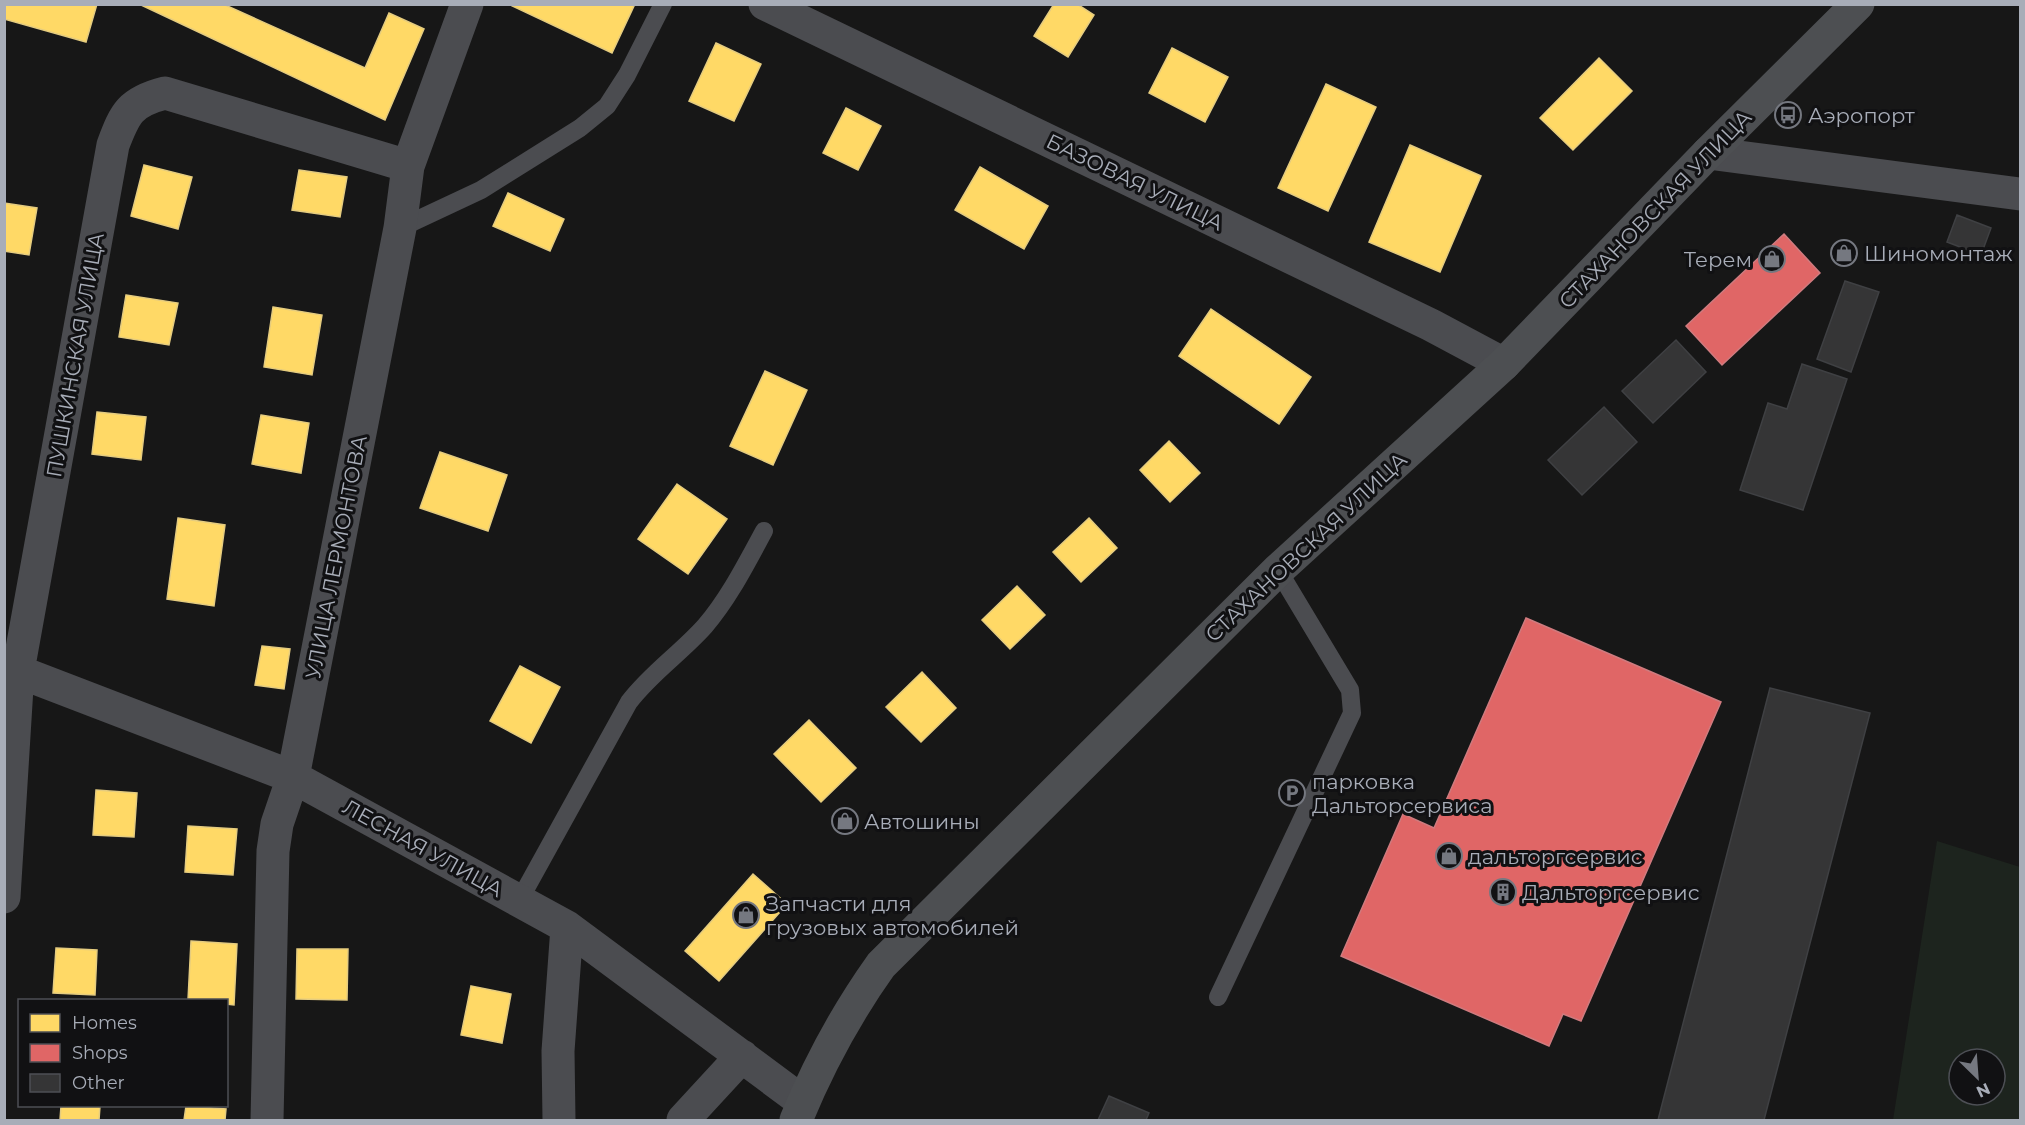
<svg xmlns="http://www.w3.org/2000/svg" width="2025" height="1125" font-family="Montserrat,sans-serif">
	<rect width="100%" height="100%" fill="#171717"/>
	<!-- green -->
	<path fill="#1d241e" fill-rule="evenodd" d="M 1937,841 L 2020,867 L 2020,1120 L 1893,1120 ZM 1959,1059 L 1995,1059 L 1995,1095 L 1959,1095 Z"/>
	<!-- homes -->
	<path fill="#ffd966" stroke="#e5cc7f" stroke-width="1.5" d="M 5,4 L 97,4 L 86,42 L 4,19 Z
		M 139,4 L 223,4 L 365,68 L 389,13 L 424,29 L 385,120 Z
		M 508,4 L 631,4 L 634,6 L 612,53 Z
		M 1054,4 L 1077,4 L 1094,15 L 1068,57 L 1034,36 Z
		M 716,43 L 761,64 L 734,121 L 689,101 Z
		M 1172,48 L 1228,77 L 1205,122 L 1149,93 Z
		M 1599,58 L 1632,91 L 1573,150 L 1540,118 Z
		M 1326,84 L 1376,107 L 1328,211 L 1278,188 Z
		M 846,108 L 881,126 L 858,170 L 823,153 Z
		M 1410,145 L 1481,176 L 1440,272 L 1369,242 Z
		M 144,165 L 192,177 L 178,229 L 131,216 Z
		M 980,167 L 1048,206 L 1024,249 L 955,210 Z
		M 299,170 L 347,177 L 340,217 L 292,210 Z
		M 508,193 L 564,219 L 550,251 L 493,226 Z
		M 4,203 L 37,208 L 29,255 L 4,251 Z
		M 126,295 L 178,303 L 169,345 L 119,337 Z
		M 273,307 L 322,315 L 312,375 L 264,367 Z
		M 1211,309 L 1311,377 L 1279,424 L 1179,356 Z
		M 765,371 L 807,390 L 773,465 L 730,446 Z
		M 97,412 L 146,417 L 141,460 L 92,454 Z
		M 261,415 L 309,423 L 301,473 L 252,464 Z
		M 1169,441 L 1200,473 L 1170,502 L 1140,470 Z
		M 440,452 L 507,475 L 488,531 L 420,508 Z
		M 677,484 L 727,519 L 688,574 L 638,539 Z
		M 178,518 L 225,525 L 214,606 L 167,599 Z
		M 1089,518 L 1117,548 L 1081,582 L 1053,552 Z
		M 1017,586 L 1045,615 L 1010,649 L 982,620 Z
		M 262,646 L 290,649 L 284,689 L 255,685 Z
		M 520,666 L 560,687 L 531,743 L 490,721 Z
		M 922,672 L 956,708 L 921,742 L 886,707 Z
		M 809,720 L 856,768 L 821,802 L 774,754 Z
		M 96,790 L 137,793 L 134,837 L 93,835 Z
		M 188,826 L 237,829 L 233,875 L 185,872 Z
		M 753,874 L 787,904 L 719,981 L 685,951 Z
		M 191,941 L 237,944 L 234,1005 L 226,1004 L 226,1000 L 188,1000 Z
		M 56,948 L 97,950 L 95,995 L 53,993 Z
		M 297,949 L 348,949 L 347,1000 L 296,999 Z
		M 471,986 L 511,994 L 502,1043 L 461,1035 Z
		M 61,1106 L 100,1106 L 99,1120 L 60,1120 Z
		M 186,1106 L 226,1109 L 225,1120 L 184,1120 Z"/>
	<!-- shops -->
	<path fill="#e06666" stroke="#cf7b7f" stroke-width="1.5" d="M 1784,234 L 1820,273 L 1722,365 L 1686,326 Z
		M 1526,618 L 1721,702 L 1581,1021 L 1563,1014 L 1549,1046 L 1341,956 L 1403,814 L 1434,828 Z"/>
	<!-- building -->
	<path fill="#353536" stroke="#3f4043" stroke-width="1.5" d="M 1957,215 L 1991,228 L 1981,255 L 1947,242 Z
		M 1845,281 L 1879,292 L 1851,372 L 1817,359 Z
		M 1676,340 L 1706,372 L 1653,423 L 1622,391 Z
		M 1802,364 L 1847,379 L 1803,510 L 1740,490 L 1768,403 L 1787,409 Z
		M 1604,407 L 1637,442 L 1582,495 L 1548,460 Z
		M 1770,688 L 1870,713 L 1764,1120 L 1658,1120 Z
		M 1109,1096 L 1149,1113 L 1146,1120 L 1098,1120 Z"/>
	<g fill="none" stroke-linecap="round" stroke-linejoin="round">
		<!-- service -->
		<path stroke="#4b4c50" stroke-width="18" d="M 400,228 L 481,190 L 580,128 L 607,106 L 627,75 L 663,4
			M 519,901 L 629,702 C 651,673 681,653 705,626 C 729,598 746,564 764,531
			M 1218,997 L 1352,713 L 1350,690 L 1278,570"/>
		<!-- minor -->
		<path stroke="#4b4c50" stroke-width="33" d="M 765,4 L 1431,325 L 1504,364
			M 1708,153 L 2020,194
			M 4,666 L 293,777 L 567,927 L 803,1102
			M 4,897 L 18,671 L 113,145 C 125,113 130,102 165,93 L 408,166
			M 267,1120 L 273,851 L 277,824 L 293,777 L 400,228 L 408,166 L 467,4
			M 559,1120 L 558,1051 L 567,927
			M 683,1120 L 742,1056"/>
		<!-- primary -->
		<path stroke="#4d4f52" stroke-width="33" d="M 796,1120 C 819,1064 846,1014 881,965 L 1278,570 L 1504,364 L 1708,153 L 1858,4"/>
	</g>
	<!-- icons -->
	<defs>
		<symbol id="bus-ring" viewBox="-11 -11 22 22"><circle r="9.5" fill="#111113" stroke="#757880" stroke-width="1.5"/><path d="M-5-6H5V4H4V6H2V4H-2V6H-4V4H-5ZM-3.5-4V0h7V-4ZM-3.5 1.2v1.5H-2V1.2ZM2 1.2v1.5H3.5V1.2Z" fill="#757880"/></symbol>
		<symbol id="shop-ring" viewBox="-11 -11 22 22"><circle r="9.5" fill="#111113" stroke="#757880" stroke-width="1.5"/><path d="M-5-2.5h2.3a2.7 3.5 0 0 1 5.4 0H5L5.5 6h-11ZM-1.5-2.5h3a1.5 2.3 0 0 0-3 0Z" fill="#757880"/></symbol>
		<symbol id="parking-ring" viewBox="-11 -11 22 22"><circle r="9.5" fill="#111113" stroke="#757880" stroke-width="1.5"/><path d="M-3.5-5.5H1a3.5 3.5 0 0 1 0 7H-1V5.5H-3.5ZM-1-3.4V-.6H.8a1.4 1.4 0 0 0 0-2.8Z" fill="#757880"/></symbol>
		<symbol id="building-ring" viewBox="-11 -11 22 22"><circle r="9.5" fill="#111113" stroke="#757880" stroke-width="1.5"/><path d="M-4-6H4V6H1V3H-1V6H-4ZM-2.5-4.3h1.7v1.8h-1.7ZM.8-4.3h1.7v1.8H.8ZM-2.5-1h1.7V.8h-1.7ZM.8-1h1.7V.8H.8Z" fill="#757880"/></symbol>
	</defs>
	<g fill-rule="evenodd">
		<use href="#bus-ring" x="1773" y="100" width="30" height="30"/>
		<use href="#shop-ring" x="1829" y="238" width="30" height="30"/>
		<use href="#shop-ring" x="1757" y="244" width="30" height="30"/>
		<use href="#parking-ring" x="1277" y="778" width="30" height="30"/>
		<use href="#shop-ring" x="830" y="806" width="30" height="30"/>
		<use href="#shop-ring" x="1434" y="841" width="30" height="30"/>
		<use href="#building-ring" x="1488" y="877" width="30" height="30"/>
		<use href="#shop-ring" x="731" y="900" width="30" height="30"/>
	</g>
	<g text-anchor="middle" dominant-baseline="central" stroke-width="6" stroke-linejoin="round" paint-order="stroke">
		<!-- poi labels -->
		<g font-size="21" fill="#a8adb8" stroke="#111113" text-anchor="start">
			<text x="1808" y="115">Аэропорт</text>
			<text x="1864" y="253">Шиномонтаж</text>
			<text x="1752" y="259" text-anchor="end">Терем</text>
			<text x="1312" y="781">парковка<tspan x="1312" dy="24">Дальторсервиса</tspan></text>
			<text x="864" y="821">Автошины</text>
			<text x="1468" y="856">дальторгсервис</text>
			<text x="1522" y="892">Дальторгсервис</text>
			<text x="766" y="903">Запчасти для<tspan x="766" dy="24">грузовых автомобилей</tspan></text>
		</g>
		<!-- street labels -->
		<g font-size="21" fill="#a8adb8" stroke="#111113">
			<text transform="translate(1135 182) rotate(26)">БАЗОВАЯ УЛИЦА</text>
			<text transform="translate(1655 209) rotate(-46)">СТАХАНОВСКАЯ УЛИЦА</text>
			<text transform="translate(75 355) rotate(-80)">ПУШКИНСКАЯ УЛИЦА</text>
			<text transform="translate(1306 547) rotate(-43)">СТАХАНОВСКАЯ УЛИЦА</text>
			<text transform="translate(336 557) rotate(-79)">УЛИЦА ЛЕРМОНТОВА</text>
			<text transform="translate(423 848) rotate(29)">ЛЕСНАЯ УЛИЦА</text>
		</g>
	</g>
	<!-- border -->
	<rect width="2025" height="1125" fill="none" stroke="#a8adb8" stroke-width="12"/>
	<!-- legend -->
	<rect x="18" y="999" width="210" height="108" fill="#111113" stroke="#4d4f55" stroke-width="1.5"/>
	<rect x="30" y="1014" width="30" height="18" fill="#ffd966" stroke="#4d4f55" stroke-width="1.5"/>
	<text x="72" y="1029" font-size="18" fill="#a8adb8">Homes</text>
	<rect x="30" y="1044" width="30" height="18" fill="#e06666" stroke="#4d4f55" stroke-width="1.5"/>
	<text x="72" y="1059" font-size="18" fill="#a8adb8">Shops</text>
	<rect x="30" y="1074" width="30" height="18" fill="#353536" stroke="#4d4f55" stroke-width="1.5"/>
	<text x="72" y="1089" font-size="18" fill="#a8adb8">Other</text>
	<!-- north arrow -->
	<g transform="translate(1977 1077) rotate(155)"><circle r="28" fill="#111113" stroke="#4d4f55" stroke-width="1.5"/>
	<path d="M0-4.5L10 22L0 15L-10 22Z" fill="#757880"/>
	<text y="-9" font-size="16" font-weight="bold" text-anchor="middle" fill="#a8adb8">N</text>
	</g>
</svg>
